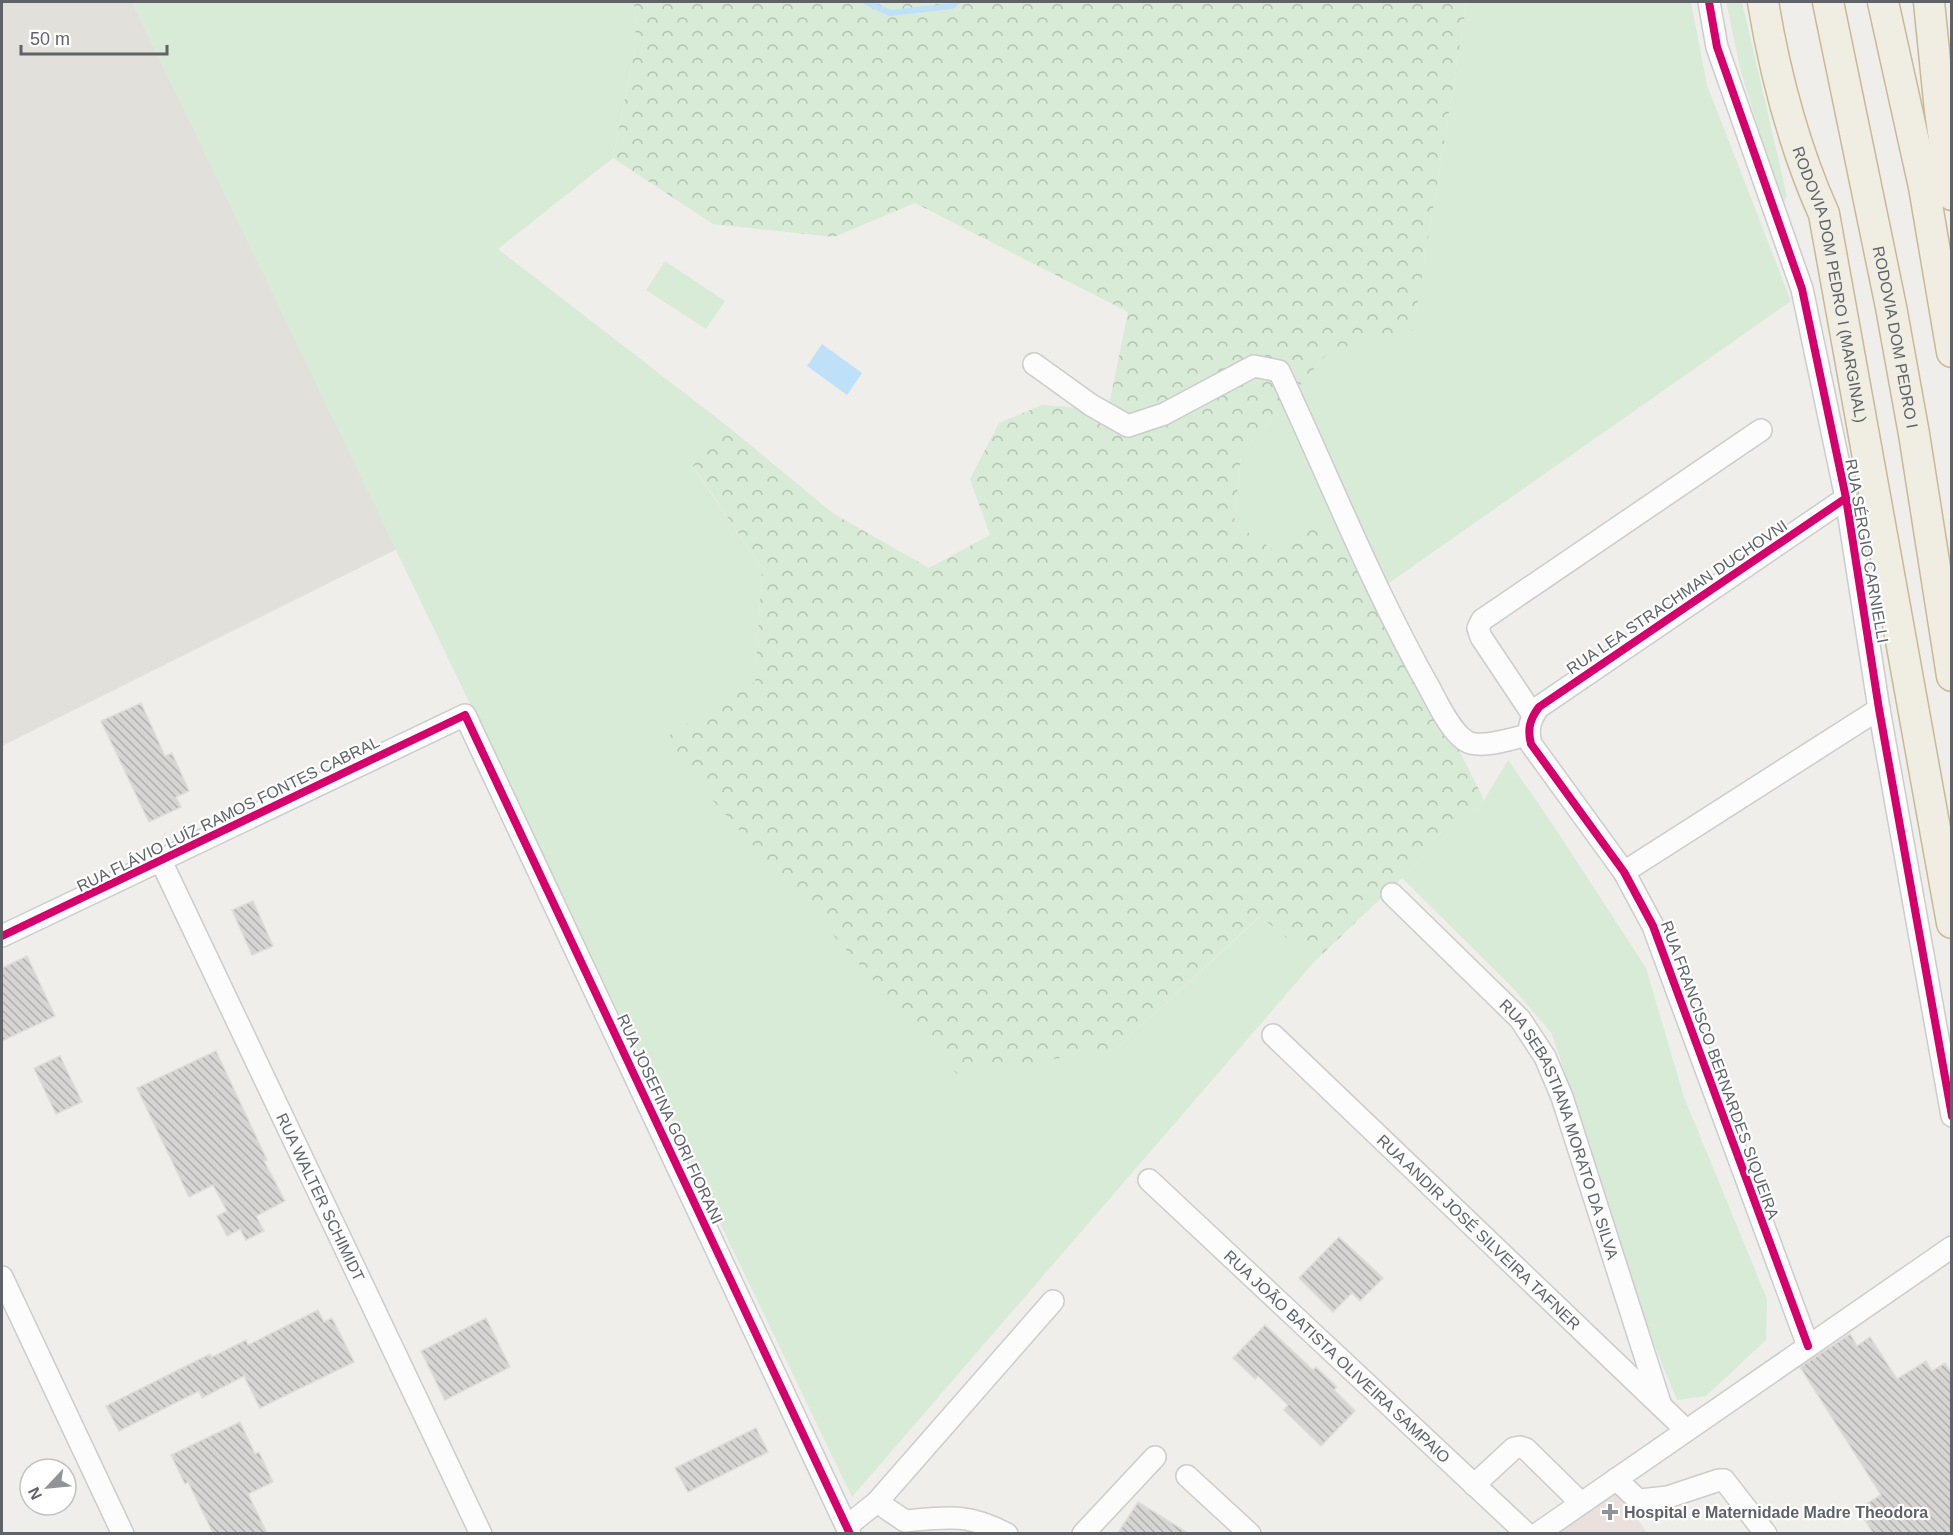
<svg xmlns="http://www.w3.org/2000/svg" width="1953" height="1535" font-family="Arial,sans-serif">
	<defs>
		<pattern id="forest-crowns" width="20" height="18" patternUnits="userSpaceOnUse" patternTransform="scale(1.5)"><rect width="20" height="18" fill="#d8ebd6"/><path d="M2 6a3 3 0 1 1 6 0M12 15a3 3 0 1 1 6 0" fill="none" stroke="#b2c2b1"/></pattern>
		<pattern id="building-back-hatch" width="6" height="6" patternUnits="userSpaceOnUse" patternTransform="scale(1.5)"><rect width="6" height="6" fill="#d6d5d3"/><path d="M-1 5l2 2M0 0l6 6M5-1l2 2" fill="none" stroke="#b1b0af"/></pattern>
	</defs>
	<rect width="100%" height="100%" fill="#efeeea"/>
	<!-- education -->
	<path fill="#e2e0da" d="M 2,2 L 132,2 L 397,549 L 2,746 Z"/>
	<!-- medical -->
	<path fill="#eae0de" d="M 1618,1491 L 1647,1533 L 1556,1534 Z"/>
	<!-- green -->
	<path fill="#d8ebd6" d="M 132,2 L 634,2 L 636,44 L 613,158 L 498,249 L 726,425 L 693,467 L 762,568 L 755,683 L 661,741 L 1116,1049 L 1261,916 L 1315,961 L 852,1497 Z
		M 1467,2 L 1691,2 L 1707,85 L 1791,301 L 1379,590 L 1274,551 L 1234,523 L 1241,456 L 1329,351 L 1413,330 Z
		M 1726,2 L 1742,2 L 1787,196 L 1782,206 L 1741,72 Z
		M 665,261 L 725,301 L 706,329 L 646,290 Z
		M 1508,760 L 1553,825 L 1646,968 L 1684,1097 L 1767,1299 L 1766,1340 L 1706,1396 L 1677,1400 L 1653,1342 L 1552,1034 L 1513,988 L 1402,878 L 1484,800 Z"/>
	<!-- forest -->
	<path fill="url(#forest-crowns)" d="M 634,2 L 1467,2 L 1413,331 L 1329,351 L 1241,456 L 1234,523 L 1274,550 L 1315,525 L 1379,590 L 1484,800 L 1315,961 L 1260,916 L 1116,1049 L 957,1074 L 660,741 L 755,682 L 762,568 L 693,466 L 726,425 L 834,514 L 929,568 L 990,535 L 970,479 L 999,423 L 1042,405 L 1108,410 L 1128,312 L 915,203 L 834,237 L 713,224 L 613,158 L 636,44 Z"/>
	<!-- water -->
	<path fill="#bfe0f9" d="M 822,344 L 862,373 L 847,395 L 807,366 Z"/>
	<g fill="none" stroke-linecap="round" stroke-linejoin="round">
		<!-- stream -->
		<path stroke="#bfe0f9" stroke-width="6" d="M 866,2 L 890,13 L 952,6 L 957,2"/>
	</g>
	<!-- building -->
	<path fill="url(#building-back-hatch)" stroke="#deddd9" stroke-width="1.5" d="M 141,703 L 165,756 L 172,753 L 189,791 L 176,797 L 181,807 L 149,822 L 101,721 Z
		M 253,901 L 273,946 L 252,955 L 232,910 Z
		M 27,956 L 55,1016 L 2,1041 L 2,968 Z
		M 216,1051 L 267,1160 L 264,1161 L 285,1201 L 256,1216 L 264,1231 L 246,1240 L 240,1229 L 227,1236 L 217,1216 L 227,1211 L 213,1185 L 189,1197 L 137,1088 Z
		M 60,1056 L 82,1102 L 56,1114 L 34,1068 Z
		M 1339,1237 L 1383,1278 L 1360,1301 L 1352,1293 L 1333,1312 L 1299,1278 Z
		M 318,1310 L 324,1322 L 332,1318 L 354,1362 L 260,1408 L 244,1376 L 202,1398 L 199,1391 L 119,1431 L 106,1406 L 210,1354 L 212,1357 L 246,1340 L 248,1345 Z
		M 486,1318 L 510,1367 L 445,1400 L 421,1351 Z
		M 1265,1325 L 1313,1370 L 1316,1367 L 1337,1387 L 1334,1390 L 1355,1411 L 1321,1446 L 1284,1410 L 1288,1405 L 1258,1376 L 1255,1379 L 1233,1358 Z
		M 1850,1334 L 1857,1346 L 1870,1337 L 1897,1379 L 1926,1361 L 1932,1371 L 1945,1363 L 1952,1374 L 1952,1533 L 1873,1533 L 1858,1509 L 1881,1495 L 1800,1367 Z
		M 240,1422 L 255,1454 L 259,1452 L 273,1482 L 248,1494 L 267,1533 L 213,1533 L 188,1482 L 185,1484 L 171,1455 Z
		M 756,1428 L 768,1452 L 688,1492 L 675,1468 Z
		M 1138,1502 L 1188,1533 L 1118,1533 Z"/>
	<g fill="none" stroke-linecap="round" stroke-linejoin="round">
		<defs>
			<g id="minor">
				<path d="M 1709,2 L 1717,47 L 1802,289 L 1846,498 L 1879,709 L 1952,1116"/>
				<path d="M 1034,364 L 1091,405 L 1128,426 L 1164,414 L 1254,366 L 1279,371 C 1329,477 1372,587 1430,689 C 1438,704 1451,732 1466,741 C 1480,750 1513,738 1528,735"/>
				<path d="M 1533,715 L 1481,637 L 1478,628 L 1482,620 L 1761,430"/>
				<path id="s1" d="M 161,861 L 481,1534"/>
				<path d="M 1624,872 L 1879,709"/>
				<path id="s2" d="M 1392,894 L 1520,1019 L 1545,1057 L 1562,1097 L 1661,1406"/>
				<path d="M 2,936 L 465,715 L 850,1534"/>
				<path id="s3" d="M 1273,1035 L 1686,1430"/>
				<path id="s4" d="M 1149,1180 L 1527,1534"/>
				<path d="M 2,1277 L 123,1534"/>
				<path d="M 1808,1346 L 1653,926 L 1624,872 L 1531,744 C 1527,729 1530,719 1539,707 L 1846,498"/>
				<path d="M 1187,1476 L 1250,1534"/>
				<path d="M 1616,1479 L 1636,1498 L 1640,1500 L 1668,1497 L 1719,1480 L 1724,1480 L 1766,1534"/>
				<path d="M 1474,1485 L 1514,1448 L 1520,1447 L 1526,1449 L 1581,1503"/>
				<path d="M 877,1502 L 905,1521 C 947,1517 968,1513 1007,1534"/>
				<path d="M 847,1526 L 877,1502 L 1053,1301"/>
				<path d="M 1083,1534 L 1155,1457"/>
				<path d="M 1537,1534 L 1952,1247"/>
			</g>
			<g id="highway">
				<path id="s5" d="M 1763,2 C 1775,74 1794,147 1824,214 L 1952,923"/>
				<path id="s6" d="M 1828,2 L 1891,307 L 1914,434 L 1952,676"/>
				<path d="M 1883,2 L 1924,187 L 1952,352"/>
				<path d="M 1929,2 L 1940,111 L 1952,195"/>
			</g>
		</defs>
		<!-- minor casing -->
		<use href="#minor" stroke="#cbcccc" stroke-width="24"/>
		<!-- highway casing -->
		<use href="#highway" stroke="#c8b996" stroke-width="33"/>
		<!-- minor -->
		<use href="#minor" stroke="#fdfcfc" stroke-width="21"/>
		<!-- highway -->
		<use href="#highway" stroke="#f0ede3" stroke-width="30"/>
		<defs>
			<path id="cycleway" d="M 1709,2 L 1717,47 L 1802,289 L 1846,498 L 1879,709 L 1952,1116
				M 2,936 L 465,715 L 850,1534
				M 1808,1346 L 1653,926 L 1624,872 L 1531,744 C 1527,729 1530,719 1539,707 L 1846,498"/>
		</defs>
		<!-- cycleway casing -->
		<use href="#cycleway" stroke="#fff" stroke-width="11"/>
		<!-- cycleway -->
		<use href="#cycleway" stroke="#d6006c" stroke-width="8"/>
	</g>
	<!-- markers -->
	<path fill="#919496" stroke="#fff" stroke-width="2" d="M1607 1503h6v6h6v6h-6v6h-6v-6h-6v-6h6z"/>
	<g text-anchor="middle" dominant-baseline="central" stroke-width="4.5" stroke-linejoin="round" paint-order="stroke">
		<!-- street labels -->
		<g font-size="16" fill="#5f6368" stroke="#fff">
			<text stroke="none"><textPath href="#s5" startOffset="291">RODOVIA DOM PEDRO I (MARGINAL)</textPath></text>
			<text stroke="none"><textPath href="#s6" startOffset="342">RODOVIA DOM PEDRO I</textPath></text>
			<text transform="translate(1867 551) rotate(80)">RUA SÉRGIO CARNIELLI</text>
			<text transform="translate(1677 597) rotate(-34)">RUA LEA STRACHMAN DUCHOVNI</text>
			<text transform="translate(228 814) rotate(-26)">RUA FLÁVIO LUÍZ RAMOS FONTES CABRAL</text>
			<text transform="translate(1720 1070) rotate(70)">RUA FRANCISCO BERNARDES SIQUEIRA</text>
			<text transform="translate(670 1119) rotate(65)">RUA JOSEFINA GORI FIORANI</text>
			<text stroke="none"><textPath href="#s2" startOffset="296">RUA SEBASTIANA MORATO DA SILVA</textPath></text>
			<text stroke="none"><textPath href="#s1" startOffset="372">RUA WALTER SCHIMIDT</textPath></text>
			<text stroke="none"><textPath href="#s3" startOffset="285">RUA ANDIR JOSÉ SILVEIRA TAFNER</textPath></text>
			<text stroke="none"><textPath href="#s4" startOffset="258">RUA JOÃO BATISTA OLIVEIRA SAMPAIO</textPath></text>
		</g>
		<!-- poi labels -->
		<g font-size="16" font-weight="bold" fill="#5f6368" stroke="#fff" text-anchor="start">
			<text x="1624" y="1512">Hospital e Maternidade Madre Theodora</text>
		</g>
	</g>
	<!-- border -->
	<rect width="1953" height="1535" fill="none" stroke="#5f6368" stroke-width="6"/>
	<!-- north arrow -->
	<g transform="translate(48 1487) rotate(244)"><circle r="28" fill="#ffffff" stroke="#bfc1c3" stroke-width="1.5"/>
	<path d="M0-4.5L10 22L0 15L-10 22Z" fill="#919496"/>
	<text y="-9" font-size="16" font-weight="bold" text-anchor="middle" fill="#5f6368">N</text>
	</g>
	<!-- scale -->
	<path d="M21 45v9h146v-9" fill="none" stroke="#5f6368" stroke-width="3"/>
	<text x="30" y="45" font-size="18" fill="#5f6368" stroke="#ffffff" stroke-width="4.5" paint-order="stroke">50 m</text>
</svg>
